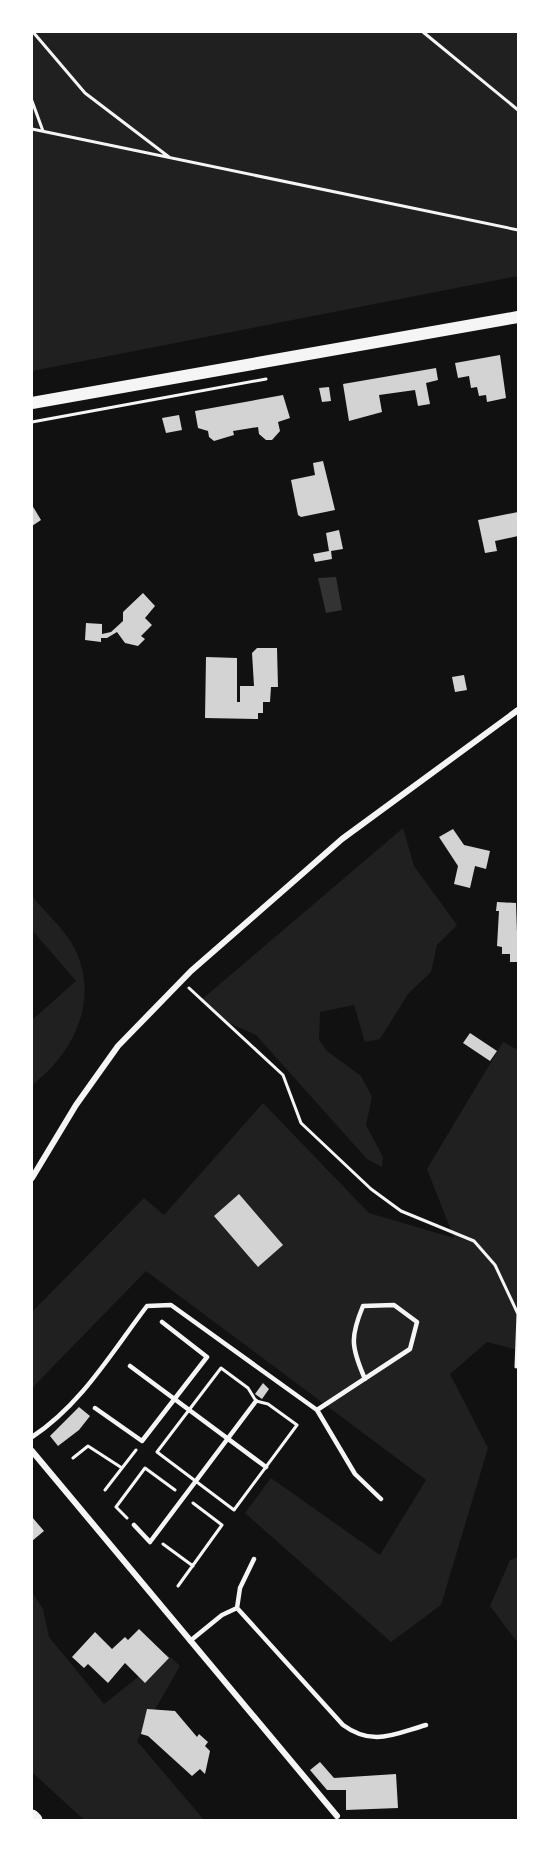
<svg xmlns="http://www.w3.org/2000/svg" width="550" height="1852" font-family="Jost,sans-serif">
	<rect width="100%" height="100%" fill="#111"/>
	<!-- green -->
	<path fill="#202020" d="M 32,32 L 518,32 L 518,276 L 32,371 Z
		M 403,828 L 414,866 L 457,925 L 437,945 L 431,972 L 408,994 L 380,1039 L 365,1042 L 354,1005 L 320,1012 L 319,1040 L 327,1051 L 361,1076 L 372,1097 L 366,1125 L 383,1157 L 382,1167 L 367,1159 L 256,1035 L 229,1023 L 200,1001 Z
		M 32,896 C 44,911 61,926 71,942 C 102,994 76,1052 32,1085 L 32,1020 L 76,981 L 32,930 Z
		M 503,1042 L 518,1050 L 518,1350 L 487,1342 L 450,1374 L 488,1448 L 441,1605 L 391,1642 L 245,1513 L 271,1478 L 380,1555 L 426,1480 L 146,1271 L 32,1388 L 32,1312 L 144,1198 L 164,1215 L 263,1103 L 369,1213 L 454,1238 L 427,1169 Z
		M 518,1557 L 518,1643 L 490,1606 L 510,1560 Z
		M 32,1592 L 43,1609 L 49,1637 L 104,1704 L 167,1654 L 180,1666 L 137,1741 L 204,1820 L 84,1820 L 32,1772 Z"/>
	<!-- water -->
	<path fill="#333" d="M 336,577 L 342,610 L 326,613 L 318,578 Z"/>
	<!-- building -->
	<path fill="#d3d3d3" d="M 500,355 L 506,398 L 487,402 L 486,395 L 479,396 L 477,387 L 471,388 L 469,376 L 458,378 L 455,363 Z
		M 436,368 L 438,380 L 426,383 L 430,404 L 418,406 L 415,390 L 379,395 L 382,412 L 349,421 L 343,384 Z
		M 329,387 L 331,401 L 322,402 L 319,388 Z
		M 283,395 L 290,418 L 278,422 L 280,431 L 272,440 L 266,440 L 259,434 L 258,427 L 233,431 L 234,435 L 214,441 L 209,437 L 208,431 L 198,428 L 195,411 Z
		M 179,415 L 182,430 L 166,433 L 162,418 Z
		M 323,461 L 335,510 L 301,517 L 298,515 L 291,480 L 315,475 L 313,463 Z
		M 32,505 L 41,520 L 32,526 Z
		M 518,512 L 518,536 L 495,541 L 497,551 L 485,553 L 478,520 Z
		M 339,530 L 343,549 L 331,551 L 332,559 L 315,562 L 313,554 L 329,551 L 326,533 Z
		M 143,593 L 155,606 L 145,618 L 152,625 L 141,636 L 145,639 L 138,646 L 125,643 L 117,632 L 107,638 L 101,638 L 101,642 L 85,640 L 86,623 L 102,624 L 102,634 L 111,632 L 123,621 L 123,612 Z
		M 257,648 L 277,648 L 278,687 L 271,687 L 270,702 L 263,702 L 263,713 L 258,713 L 258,719 L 205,718 L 206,657 L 237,658 L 237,702 L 240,702 L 240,686 L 254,686 L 252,653 Z
		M 464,675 L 467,690 L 455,692 L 452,677 Z
		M 453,829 L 464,845 L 490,851 L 486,869 L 475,866 L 470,888 L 454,884 L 458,866 L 439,837 Z
		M 497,902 L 516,903 L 518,962 L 510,962 L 510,954 L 502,954 L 502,947 L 497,946 L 499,911 L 496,911 Z
		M 470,1033 L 497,1051 L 490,1061 L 463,1043 Z
		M 239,1194 L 283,1245 L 258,1267 L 214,1216 Z
		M 263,1383 L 269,1389 L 262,1399 L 255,1394 Z
		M 79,1407 L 90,1416 L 79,1430 L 58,1446 L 50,1436 Z
		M 32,1517 L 44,1531 L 32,1541 Z
		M 139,1629 L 169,1658 L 145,1683 L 125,1663 L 108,1683 L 88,1664 L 84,1668 L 72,1657 L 95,1632 L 112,1649 L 125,1637 L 128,1640 Z
		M 147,1709 L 175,1711 L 197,1737 L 199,1734 L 208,1742 L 205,1746 L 210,1751 L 205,1774 L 200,1769 L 192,1776 L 148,1736 L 141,1734 Z
		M 320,1762 L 334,1778 L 396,1774 L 398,1808 L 346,1810 L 346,1790 L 327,1790 L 310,1770 Z"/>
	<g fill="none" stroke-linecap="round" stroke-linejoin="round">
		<!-- path -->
		<path stroke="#f5f5f5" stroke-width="3" d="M 33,32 L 85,93 L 169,157
			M 423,32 L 518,110
			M 32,101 L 43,131
			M 32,129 L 518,230
			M 32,422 L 266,379
			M 189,988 L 283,1075 L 301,1123 L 371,1189 L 401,1211 L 474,1241 L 495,1265 L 518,1314 L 516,1367
			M 221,1368 L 248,1388 L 256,1401 L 268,1404 L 297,1425 L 234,1510 L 157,1452 Z
			M 73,1458 L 88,1446 L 122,1468
			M 105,1490 L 136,1450
			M 127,1518 L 116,1507 L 145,1468 L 175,1490
			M 163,1544 L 193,1566
			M 178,1586 L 222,1525 L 193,1503"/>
		<!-- service -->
		<path stroke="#f5f5f5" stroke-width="4.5" d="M 130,1366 L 266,1467
			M 365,1379 C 351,1347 350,1337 363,1306 L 394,1305 L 417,1322 L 410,1349 L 317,1410 L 355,1474 L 381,1499
			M 95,1408 L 142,1441 L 207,1357 L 162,1322
			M 32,1437 C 81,1405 112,1352 147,1306 L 171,1305 L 317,1410
			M 134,1525 L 150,1542 L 256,1401
			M 237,1608 L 240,1588 L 254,1559
			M 190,1641 L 222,1615 L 237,1608 L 343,1725 C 373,1747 394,1734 426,1725"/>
		<!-- minor -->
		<path stroke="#f5f5f5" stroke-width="6" d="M 32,1178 L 76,1105 L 118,1046 L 191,971 L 342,839 L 518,710
			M 32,1451 L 337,1816"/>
		<!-- secondary -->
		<path stroke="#f5f5f5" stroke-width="12" d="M 32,403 L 518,317"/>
		<!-- primary -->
		<path stroke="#f5f5f5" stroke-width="15" d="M 32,1817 L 35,1820"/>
	</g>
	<!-- border -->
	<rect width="550" height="1852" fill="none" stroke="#ffffff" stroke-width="66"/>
</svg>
